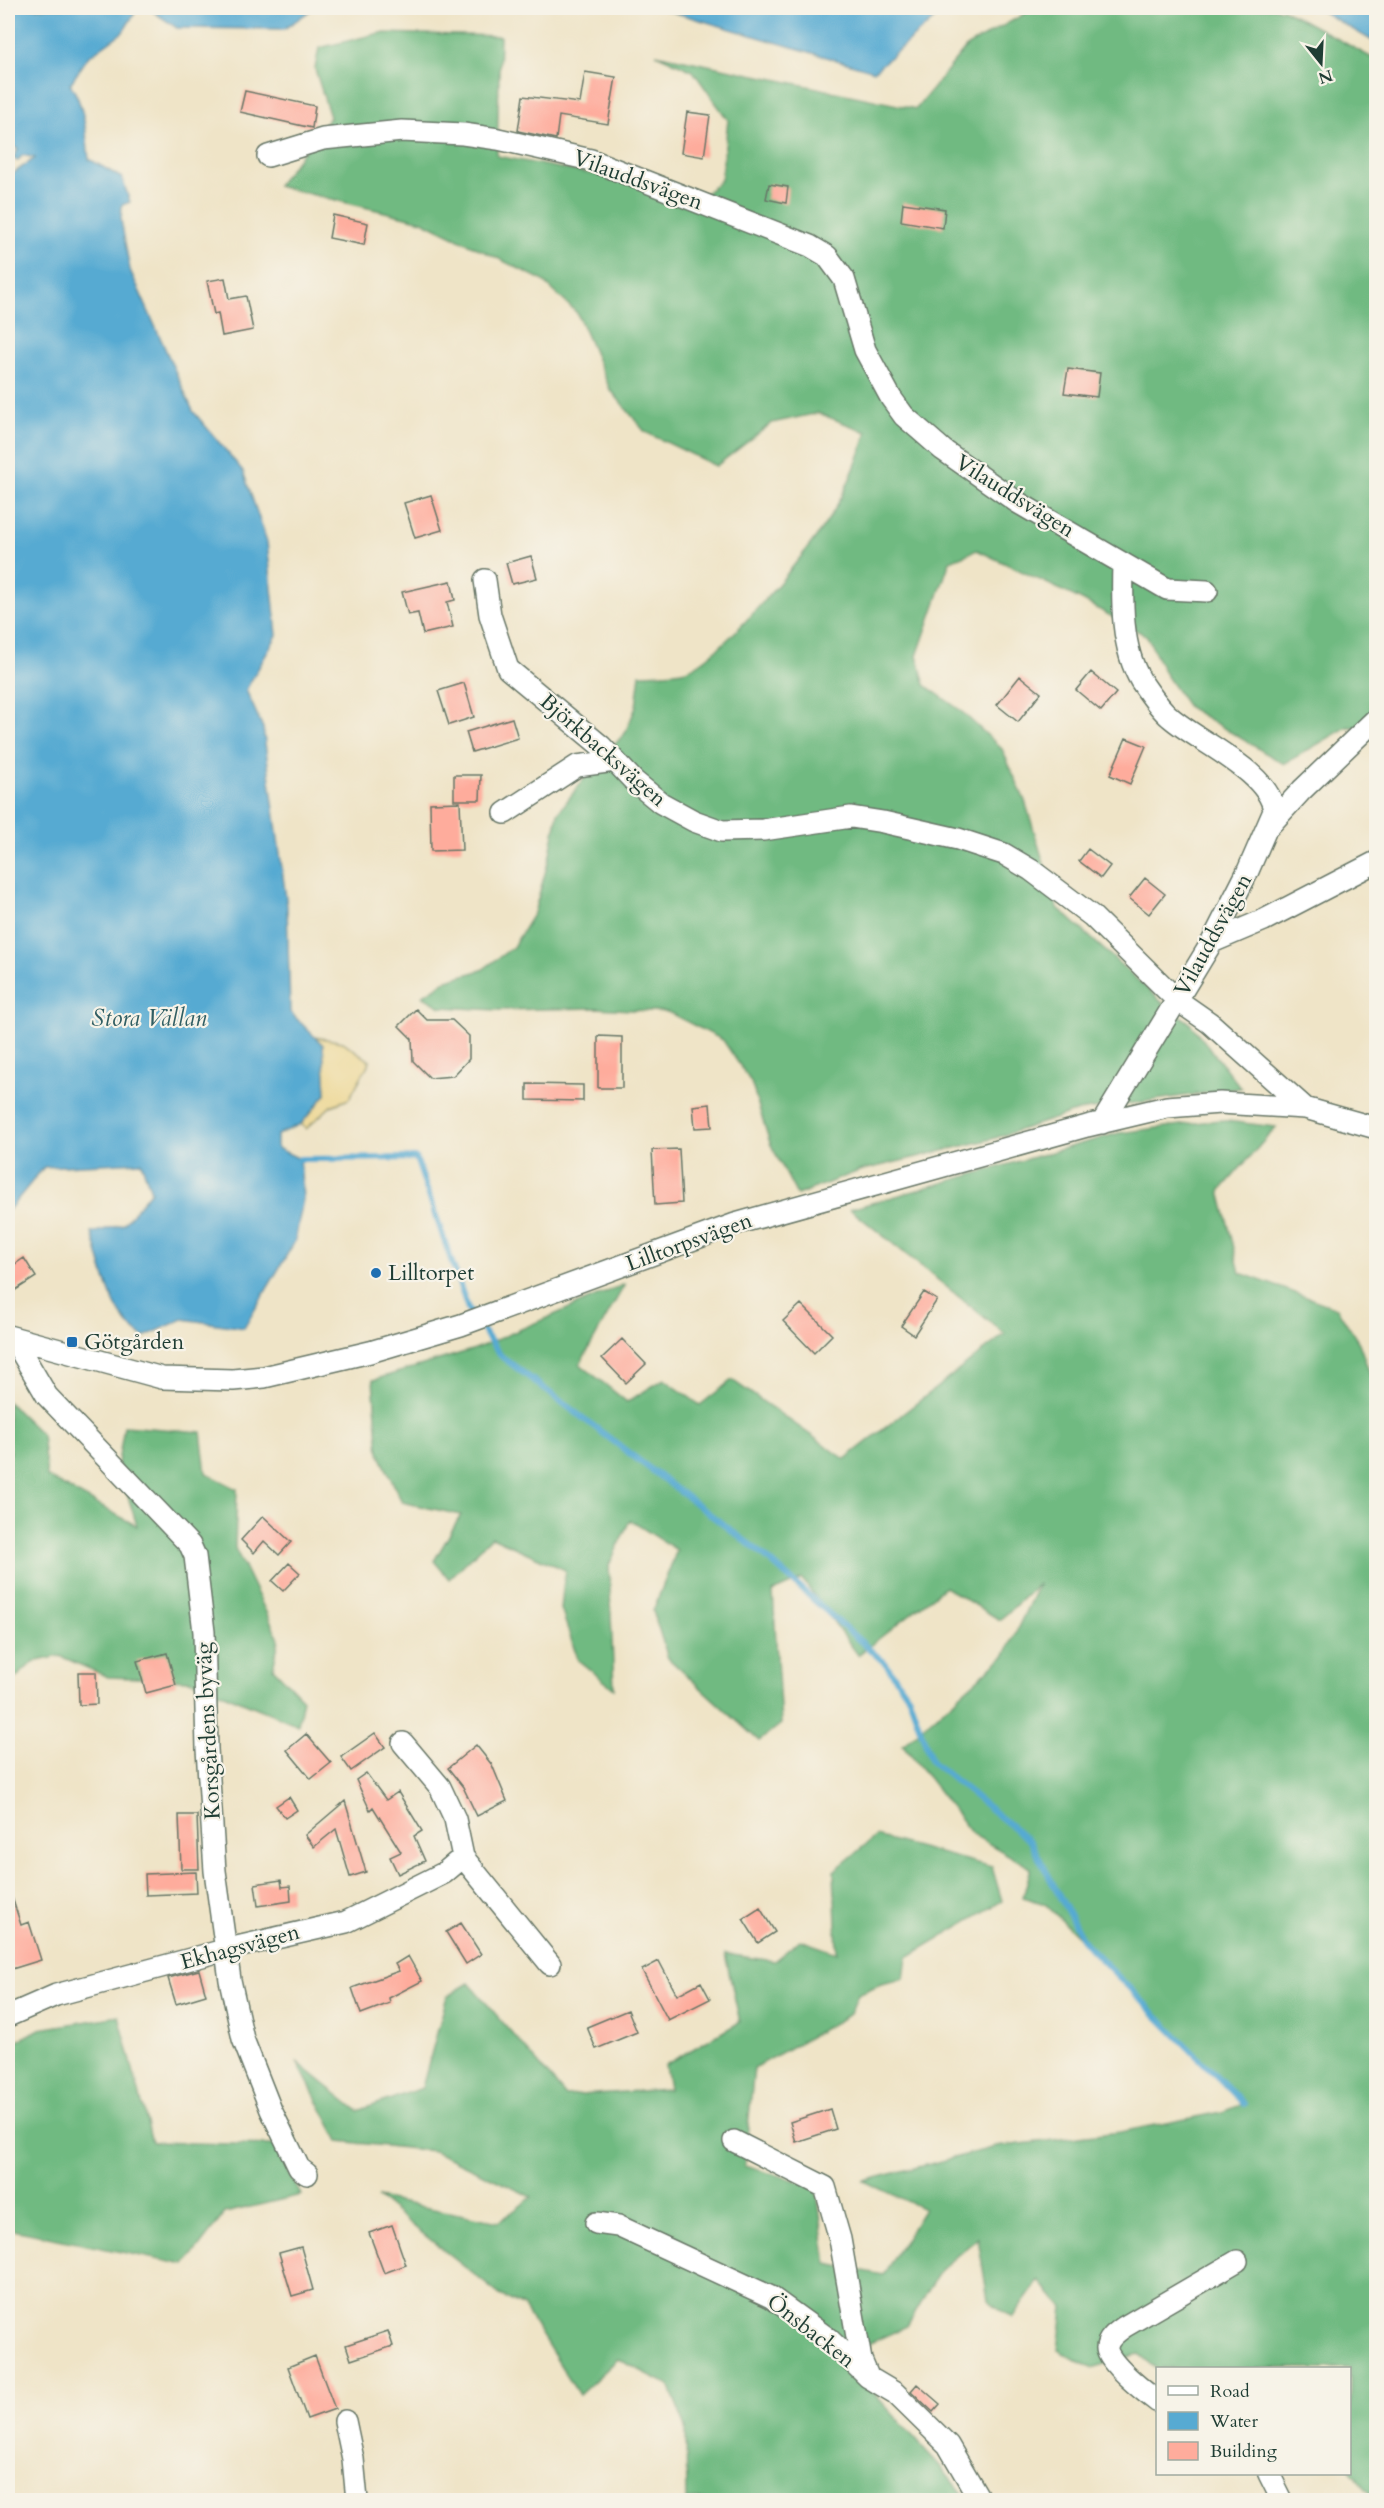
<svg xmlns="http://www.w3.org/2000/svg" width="1384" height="2508" font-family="Cardo,serif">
	<rect width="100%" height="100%" fill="#f7f3e8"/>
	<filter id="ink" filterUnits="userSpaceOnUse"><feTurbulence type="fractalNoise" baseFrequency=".0167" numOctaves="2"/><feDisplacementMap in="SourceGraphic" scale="12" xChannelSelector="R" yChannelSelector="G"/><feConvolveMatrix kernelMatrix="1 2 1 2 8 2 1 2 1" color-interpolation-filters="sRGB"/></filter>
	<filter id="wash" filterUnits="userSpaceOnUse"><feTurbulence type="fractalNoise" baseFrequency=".008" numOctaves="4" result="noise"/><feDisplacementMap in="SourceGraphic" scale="24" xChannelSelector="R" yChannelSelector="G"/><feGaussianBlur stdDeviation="1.35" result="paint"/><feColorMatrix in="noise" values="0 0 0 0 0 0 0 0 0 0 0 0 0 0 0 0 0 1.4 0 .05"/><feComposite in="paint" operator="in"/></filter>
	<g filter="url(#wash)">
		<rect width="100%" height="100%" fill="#efe4c7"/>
		<!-- forest -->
		<path fill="#6fba81" stroke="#477c5a" stroke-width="1.5" d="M 1035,8 L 1274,8 L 1283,9 L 1376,60 L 1376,728 L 1347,727 L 1284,764 L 1188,707 L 1164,672 L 1147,636 L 1082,600 L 977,550 L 950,561 L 917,656 L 925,685 L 960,710 L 1002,749 L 1025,801 L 1057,907 L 1165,1005 L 1189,1022 L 1241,1088 L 1078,1111 L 992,1139 L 859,1171 L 797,1195 L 770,1143 L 751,1082 L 723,1040 L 668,1012 L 596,1008 L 497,1010 L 441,1007 L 422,996 L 447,980 L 482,970 L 513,947 L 534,913 L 549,859 L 558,813 L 586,776 L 625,733 L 636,707 L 640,674 C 654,673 672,674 686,670 C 720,660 809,550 830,517 C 846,492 858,461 867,432 L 818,413 L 772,423 L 716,466 L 645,432 L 610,389 L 577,313 L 542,280 L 422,221 L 277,186 L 330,117 L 315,69 L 319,48 L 380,33 L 500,36 L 497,156 L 601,176 L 697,201 L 721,180 L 728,120 L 693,71 L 656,54 L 916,109 L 967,46 Z
			M 1219,1120 L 1276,1127 L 1220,1191 L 1240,1273 L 1337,1308 L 1359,1343 L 1376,1391 L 1376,2500 L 1350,2470 L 1350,2368 L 1157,2369 L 1139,2354 L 1091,2368 L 1058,2350 L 1063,2308 L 1039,2281 L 1012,2318 L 988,2300 L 978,2238 L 941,2269 L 907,2326 L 870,2343 L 850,2367 L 939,2465 L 967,2500 L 687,2500 L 686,2428 L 669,2385 L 618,2359 L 579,2395 L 524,2307 L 500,2295 L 378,2198 L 499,2222 L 532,2197 L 434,2151 L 339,2141 L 297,2062 L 358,2111 L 422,2088 L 447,1996 L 469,1983 L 566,2096 L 669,2089 L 665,2065 L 740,2022 L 725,1954 L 774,1961 L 800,1940 L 837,1953 L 834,1871 L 876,1836 L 992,1867 L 1002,1901 L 907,1957 L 904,1979 L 881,1984 L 858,1994 L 850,2014 L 754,2068 L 744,2166 L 816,2186 L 827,2264 L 883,2275 L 924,2209 L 864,2181 L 996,2147 L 1120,2132 L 1222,2112 L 1243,2104 L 1170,2027 L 1045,1904 L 1023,1897 L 1031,1868 L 972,1834 L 903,1745 L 1005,1655 L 1039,1583 L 1000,1620 L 945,1587 L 858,1655 L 802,1579 L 773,1592 L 781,1724 L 759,1741 L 668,1658 L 653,1611 L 677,1550 L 630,1520 L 609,1565 L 614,1689 L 578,1660 L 561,1609 L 565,1570 L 492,1537 L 449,1579 L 434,1561 L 461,1515 L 402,1502 L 379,1453 L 373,1380 L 475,1349 L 625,1284 L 580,1364 L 627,1402 L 664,1379 L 700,1405 L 732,1380 L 845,1459 L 1005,1334 L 850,1209 L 1119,1133 Z
			M 8,1402 L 42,1435 L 47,1477 L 137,1526 L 118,1463 L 124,1426 L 201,1432 L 206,1473 L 237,1489 L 235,1548 L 279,1639 L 273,1668 L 303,1699 L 298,1725 L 190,1680 L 108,1677 L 60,1656 L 33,1662 L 8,1685 L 8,1456 L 11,1452 L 8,1447 Z
			M 119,2016 L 152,2142 L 274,2145 L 301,2195 L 225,2213 L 185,2265 L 8,2229 L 8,2046 L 40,2029 Z"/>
		<!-- sand -->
		<path fill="#eeda9e" stroke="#868c69" stroke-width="1.5" d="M 315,1037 L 343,1042 L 370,1061 L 349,1099 L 331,1106 L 306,1129 L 301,1124 L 326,1094 L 323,1045 Z"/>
		<!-- water -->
		<path fill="#57aad2" stroke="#3b7483" stroke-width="1.5" d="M 8,8 L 138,8 L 123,32 L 88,57 L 70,84 C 85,105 86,134 89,159 L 122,178 L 130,202 L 122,205 L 121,220 L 130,270 L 193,411 L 243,471 L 267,542 L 277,635 L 246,690 L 263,728 L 287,906 L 290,1012 L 323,1045 L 326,1094 L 301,1124 L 277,1135 L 277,1148 L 300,1159 L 303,1199 L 295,1241 L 244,1328 L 183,1319 L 144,1337 C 110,1318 103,1267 92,1233 L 124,1224 L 151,1191 L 141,1162 L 44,1167 L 8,1211 L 8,177 L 35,158 L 23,155 L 17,161 L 13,158 L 18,149 L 8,144 Z
			M 148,8 L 314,8 L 284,29 L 177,28 Z
			M 659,8 L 947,8 L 874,71 Z
			M 1316,8 L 1376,8 L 1376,43 Z"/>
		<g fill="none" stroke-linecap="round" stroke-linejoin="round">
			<!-- stream -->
			<path stroke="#57aad2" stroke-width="6" d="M 300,1159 L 416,1158 L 468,1309 L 501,1356 L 761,1553 L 886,1664 L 909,1697 L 932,1762 L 1030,1841 L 1084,1942 L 1244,2104"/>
		</g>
		<g id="blocks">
			<!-- building -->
			<path fill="#feac9c" d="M 585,72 L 616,77 L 608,124 L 559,116 L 556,139 L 518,131 L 523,96 L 580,103 Z
				M 245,91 L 315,106 L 312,128 L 240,112 Z
				M 687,112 L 710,115 L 704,157 L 681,153 Z
				M 769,184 L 788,187 L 786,203 L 766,199 Z
				M 903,203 L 945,209 L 943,228 L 901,221 Z
				M 333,215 L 368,223 L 364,245 L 329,238 Z
				M 225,278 L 229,299 L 246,296 L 253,330 L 222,336 L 218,313 L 214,314 L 207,281 Z
				M 1068,369 L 1100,373 L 1097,397 L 1064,393 Z
				M 431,495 L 442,530 L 415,538 L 404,503 Z
				M 531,556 L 537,578 L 512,584 L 506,563 Z
				M 451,581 L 455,600 L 447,602 L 453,627 L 423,634 L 418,613 L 408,615 L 402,592 Z
				M 1091,672 L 1116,693 L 1101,711 L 1076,690 Z
				M 1020,676 L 1041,693 L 1018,722 L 997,705 Z
				M 464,683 L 474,717 L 449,725 L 438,691 Z
				M 512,718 L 518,738 L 472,752 L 466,732 Z
				M 1126,738 L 1146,746 L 1130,784 L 1110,775 Z
				M 454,775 L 481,775 L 480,800 L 454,800 Z
				M 460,802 L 462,850 L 431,851 L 430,803 Z
				M 1088,849 L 1110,866 L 1101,878 L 1079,861 Z
				M 1145,878 L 1165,894 L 1149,914 L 1129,898 Z
				M 416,1009 L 427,1020 L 452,1020 L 469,1036 L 469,1059 L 453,1076 L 430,1078 L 413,1061 L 412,1039 L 399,1026 Z
				M 598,1036 L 622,1037 L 622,1088 L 598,1088 Z
				M 527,1084 L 583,1085 L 583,1101 L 527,1100 Z
				M 710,1104 L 712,1127 L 695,1128 L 693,1106 Z
				M 679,1149 L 682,1203 L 655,1205 L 652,1150 Z
				M 24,1258 L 36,1277 L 8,1295 L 8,1269 Z
				M 924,1292 L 937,1300 L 914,1335 L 901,1326 Z
				M 801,1304 L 832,1335 L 814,1353 L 783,1321 Z
				M 622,1339 L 646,1364 L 626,1383 L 602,1358 Z
				M 263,1516 L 291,1542 L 279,1555 L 264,1541 L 254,1553 L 241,1540 Z
				M 289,1563 L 300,1573 L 283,1591 L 272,1581 Z
				M 167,1653 L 176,1685 L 146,1693 L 137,1661 Z
				M 78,1672 L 96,1672 L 97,1704 L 79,1705 Z
				M 375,1733 L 385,1747 L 351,1771 L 341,1757 Z
				M 306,1734 L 331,1763 L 311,1779 L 287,1750 Z
				M 476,1745 L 492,1765 L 507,1801 L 477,1816 L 463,1787 L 448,1768 Z
				M 366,1773 L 386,1800 L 398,1792 L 422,1831 L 414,1836 L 425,1861 L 398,1874 L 390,1857 L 401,1852 L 373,1807 L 370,1810 L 356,1780 Z
				M 289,1797 L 297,1810 L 285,1818 L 276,1806 Z
				M 345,1801 L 366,1872 L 350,1877 L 336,1829 L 314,1847 L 305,1835 Z
				M 179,1815 L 197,1815 L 199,1869 L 181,1869 Z
				M 196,1872 L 197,1893 L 146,1895 L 145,1874 Z
				M 281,1880 L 282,1887 L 290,1886 L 291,1901 L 258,1906 L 255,1884 Z
				M 11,1894 L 21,1925 L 29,1922 L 41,1960 L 12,1969 L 8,1955 L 8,1895 Z
				M 760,1908 L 775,1932 L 758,1943 L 743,1919 Z
				M 461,1923 L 481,1954 L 466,1964 L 446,1932 Z
				M 408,1956 L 422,1981 L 389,1998 L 390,2003 L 361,2014 L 352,1988 L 399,1971 L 395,1964 Z
				M 659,1961 L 677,1995 L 701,1982 L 710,1999 L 668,2020 L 642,1970 Z
				M 199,1970 L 206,1995 L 176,2004 L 168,1978 Z
				M 628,2010 L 637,2032 L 596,2049 L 587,2027 Z
				M 830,2109 L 836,2129 L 796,2142 L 790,2122 Z
				M 392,2225 L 406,2265 L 384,2273 L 369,2233 Z
				M 301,2247 L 313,2290 L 292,2296 L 279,2253 Z
				M 388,2331 L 393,2346 L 351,2360 L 346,2345 Z
				M 315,2356 L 335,2409 L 307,2419 L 288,2367 Z
				M 917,2384 L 940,2404 L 933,2412 L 911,2391 Z"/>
		</g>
	</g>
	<g filter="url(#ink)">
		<use href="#blocks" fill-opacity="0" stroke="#687767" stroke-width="1.5"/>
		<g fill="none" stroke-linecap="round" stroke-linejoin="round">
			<defs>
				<path id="minor" d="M 268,156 L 323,139 L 402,131 L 463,134 L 498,139 L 591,160 L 810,246 L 827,256 L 844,279 L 865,350 L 891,398 L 904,416 L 943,450 L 1017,502 L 1167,589 L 1207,591
					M 485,580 L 490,615 L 508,669 L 601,746 L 634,781 L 661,803 L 694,821 L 722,831 L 763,830 L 851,817 L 883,822 L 958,839 L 1004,854 L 1031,870 L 1092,916 L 1177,1000 L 1210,1023 L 1305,1108
					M 505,813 L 577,766 L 615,761
					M 1269,826 L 1302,790 L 1376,719
					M 1212,942 L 1264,920 L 1376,862
					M 1102,1123 L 1212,942 L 1247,873 L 1274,811 C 1270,772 1198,742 1170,717 C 1159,708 1149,693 1141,681 C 1121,648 1122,601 1123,564
					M 8,1336 L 162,1378 L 233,1380 L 264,1377 L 370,1352 L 461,1325 L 735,1224 L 1087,1126 L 1167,1107 L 1220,1103 L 1305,1108 L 1376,1128
					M 13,1338 L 47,1396 L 190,1545 L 195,1556 L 204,1632 L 207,1749 L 215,1871 L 230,1980 L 243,2039 L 271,2110 L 299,2168 L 307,2174
					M 403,1743 L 440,1787 L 455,1819 L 463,1857 L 550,1964
					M 8,2016 L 56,1995 L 228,1949 L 346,1922 L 444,1873 L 463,1857
					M 734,2141 L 825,2187 L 840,2239 L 861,2360 L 867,2374
					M 596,2223 L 618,2226 L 771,2297 L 829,2339 L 868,2377 L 895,2393 L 948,2445 L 980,2500
					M 1158,2402 C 1146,2393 1106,2362 1107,2348 C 1107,2339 1117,2332 1124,2327 L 1237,2261
					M 345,2421 L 353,2459 L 357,2500
					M 1269,2474 L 1282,2500"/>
			</defs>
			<!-- minor casing -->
			<use href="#minor" stroke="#687767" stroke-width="24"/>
			<!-- minor -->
			<use href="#minor" stroke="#fff" stroke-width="21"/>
		</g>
	</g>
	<!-- markers -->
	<g fill="#1f6fb2" stroke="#f7f3e8" stroke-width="2">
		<circle cx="376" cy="1273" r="6"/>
		<rect x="66" y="1336" width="12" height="12" rx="3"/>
	</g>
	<g text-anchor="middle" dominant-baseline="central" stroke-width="4.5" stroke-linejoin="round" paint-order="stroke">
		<!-- street labels -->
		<g font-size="22" fill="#1f3d34" stroke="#f7f3e8">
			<text transform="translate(638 180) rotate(20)">Vilauddsvägen</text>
			<text transform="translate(1015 496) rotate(32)">Vilauddsvägen</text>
			<text transform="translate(603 750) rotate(41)">Björkbacksvägen</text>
			<text transform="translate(1213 935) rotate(-61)">Vilauddsvägen</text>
			<text transform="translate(689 1242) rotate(-20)">Lilltorpsvägen</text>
			<text transform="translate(208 1731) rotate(-93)">Korsgårdens byväg</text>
			<text transform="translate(240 1947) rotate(-15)">Ekhagsvägen</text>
			<text transform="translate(811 2331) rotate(38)">Önsbacken</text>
		</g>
		<!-- poi labels -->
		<g font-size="22" fill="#1f3d34" stroke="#f7f3e8" text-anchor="start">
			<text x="388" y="1273">Lilltorpet</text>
			<text x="84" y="1342">Götgården</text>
		</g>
		<!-- water labels -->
		<g font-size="24" font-style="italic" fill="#305e63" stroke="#f7f3e8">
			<text x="149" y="1018">Stora Vällan</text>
		</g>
	</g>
	<!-- margin -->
	<rect width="1384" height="2508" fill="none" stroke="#f7f3e8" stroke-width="30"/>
	<!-- legend -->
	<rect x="1156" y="2367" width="195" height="108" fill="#f7f3e8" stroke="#a1aaa0" stroke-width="1.5"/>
	<rect x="1168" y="2386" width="30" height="9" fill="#ffffff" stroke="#a1aaa0" stroke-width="1.5"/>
	<text x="1210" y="2397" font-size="18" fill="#1f3d34">Road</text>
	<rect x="1168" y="2412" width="30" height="18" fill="#57aad2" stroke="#a1aaa0" stroke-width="1.5"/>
	<text x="1210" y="2427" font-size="18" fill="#1f3d34">Water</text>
	<rect x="1168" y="2442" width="30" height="18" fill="#feac9c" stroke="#a1aaa0" stroke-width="1.5"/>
	<text x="1210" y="2457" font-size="18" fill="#1f3d34">Building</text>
	<!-- north arrow -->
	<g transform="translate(1321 63) rotate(162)" stroke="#f7f3e8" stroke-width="4.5" paint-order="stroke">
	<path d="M0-4.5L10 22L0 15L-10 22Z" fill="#1f3d34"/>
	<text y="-9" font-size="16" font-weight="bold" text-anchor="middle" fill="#1f3d34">N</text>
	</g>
</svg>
